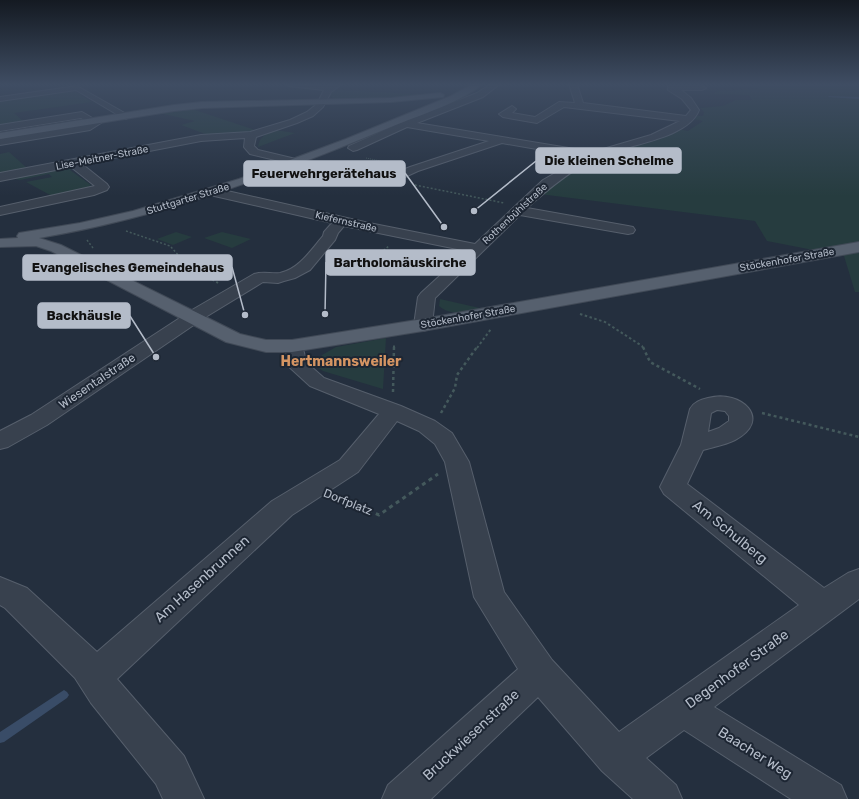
<svg xmlns="http://www.w3.org/2000/svg" width="859" height="799" font-family="Rubik,sans-serif">
	<rect width="100%" height="100%" fill="#242f3e"/>
	<!-- green -->
	<path fill="#263c3f" d="M 725,84 L 834,84 L 859,86 L 859,292 L 855,292 L 844,256 L 767,241 L 755,221 L 539,194 L 573,171 L 596,157 L 679,129 L 688,131 L 703,121 L 694,119 L 697,116 L 703,116 L 704,112 L 700,108 L 723,106 L 736,100 L 752,100 L 749,95 L 713,94 L 718,91 L 762,89 Z
		M 340,90 L 434,95 L 418,97 L 336,100 L 330,96 L 332,91 Z
		M 69,91 L 82,94 L 80,95 L 92,102 L 14,113 L 25,123 L 0,127 L 0,100 Z
		M 189,108 L 258,131 L 208,135 L 181,125 L 195,121 L 159,113 Z
		M 275,130 L 295,133 L 258,147 C 259,137 266,134 275,130 Z
		M 9,152 L 28,169 L 0,174 L 0,154 Z
		M 71,167 L 75,168 L 70,170 L 91,185 L 85,189 L 52,196 L 26,182 L 52,177 L 49,174 L 20,180 L 7,177 Z
		M 176,232 L 192,237 L 173,245 L 157,239 Z
		M 222,232 L 251,239 L 232,248 L 204,238 Z
		M 440,299 L 484,309 C 469,312 452,317 439,306 Z
		M 386,338 L 383,389 L 323,371 L 317,367 L 322,355 L 336,347 Z"/>
	<g fill="none" stroke-linecap="round" stroke-linejoin="round">
		<!-- stream -->
		<path fill="#394c67" fill-rule="evenodd" d="M 829,96 L 859,97 L 859,99 L 828,97 Z
			M 64,690 L 67,692 L 69,695 L 67,698 L 4,742 L 0,743 L 0,732 Z"/>
		<defs>
			<path id="minor" d="M 285,84 L 329,86 L 332,84 L 342,84 L 331,92 L 323,107 L 313,116 L 297,123 L 256,137 L 254,146 L 258,150 L 300,160 L 302,162 L 300,164 L 296,165 L 250,154 L 244,147 L 245,138 L 201,141 L 82,164 L 107,184 L 109,187 L 107,190 L 94,195 L 0,215 L 0,207 L 95,186 L 71,167 L 0,181 L 0,173 L 201,135 L 250,132 L 290,120 L 307,112 L 317,104 L 324,90 L 289,86 Z
				M 491,84 L 500,84 L 483,97 L 417,123 L 593,152 L 651,135 L 680,121 L 564,107 L 537,123 L 503,117 L 499,114 L 512,106 L 516,109 L 512,113 L 535,117 L 559,102 L 575,103 L 569,84 L 577,84 L 583,103 L 686,116 L 691,110 L 682,99 L 668,90 L 668,86 L 702,86 L 706,88 L 702,90 L 681,90 L 691,98 L 699,110 C 688,140 622,145 596,158 C 571,170 548,189 527,208 L 628,226 L 633,227 L 635,230 L 633,233 L 628,234 L 520,215 L 435,298 L 432,325 L 430,329 L 423,331 L 416,329 L 414,325 L 418,297 L 421,293 L 467,251 L 344,226 L 338,233 L 335,240 L 310,270 L 295,278 L 284,281 L 278,283 L 263,282 L 204,318 L 47,425 L 8,447 L 0,449 L 0,431 L 31,415 L 192,310 L 254,274 C 263,271 271,274 280,273 C 299,269 311,250 323,236 L 324,232 L 332,223 L 210,195 L 208,192 L 210,189 L 214,188 L 369,223 L 475,244 L 543,180 L 583,157 L 502,143 L 418,171 L 392,183 L 388,182 L 386,179 L 388,176 L 410,167 L 489,141 L 407,127 L 357,150 L 353,151 L 348,148 L 349,146 L 403,122 L 477,93 Z
				M 77,86 L 130,116 L 126,119 L 123,118 L 76,90 L 0,101 L 0,97 Z
				M 82,112 L 101,123 L 90,130 L 0,145 L 0,139 L 90,123 L 81,118 L 0,131 L 0,125 Z
				M 292,340 L 299,342 L 302,346 L 307,363 L 324,378 L 401,406 L 435,421 L 452,433 L 469,462 L 504,592 L 552,660 L 619,732 L 799,605 L 664,494 L 660,487 L 681,445 L 690,409 C 694,402 700,400 708,398 C 742,389 773,420 735,440 C 725,445 713,447 703,450 L 687,484 L 824,588 L 848,573 L 859,569 L 859,599 L 714,707 L 841,785 L 847,799 L 791,799 L 684,730 L 646,758 L 676,785 L 682,799 L 633,799 L 602,771 L 538,697 L 431,799 L 382,799 L 388,785 L 518,669 L 474,597 L 445,462 L 435,444 L 419,431 L 397,421 L 358,472 L 292,515 L 117,679 L 184,756 L 204,799 L 163,799 L 156,784 L 91,703 L 75,678 L 5,608 L 0,605 L 0,577 L 27,588 L 97,652 L 272,501 L 340,460 L 379,414 L 310,386 L 287,365 L 282,346 L 285,342 ZM 717,410 L 725,411 L 729,416 L 729,421 L 719,428 L 708,432 L 711,413 Z"/>
			<path id="major" d="M 473,84 L 482,84 C 467,99 419,116 398,124 C 280,173 165,217 39,238 L 61,245 L 240,334 L 266,340 L 292,340 L 423,319 L 859,242 L 859,252 L 423,331 L 292,352 L 266,352 L 226,342 L 51,251 L 36,246 L 0,247 L 0,239 L 18,238 L 17,236 L 19,233 L 80,223 L 133,211 L 239,179 L 346,139 L 451,96 Z
				M 440,93 L 444,95 L 443,97 L 391,102 L 202,108 L 174,111 L 0,139 L 0,133 L 174,105 L 202,102 L 391,98 Z"/>
		</defs>
		<!-- minor casing -->
		<use href="#minor" stroke="#565f6c" stroke-width="2"/>
		<!-- major casing -->
		<use href="#major" stroke="#414a57" stroke-width="2"/>
		<!-- path-far4 -->
		<path stroke="#44595c" stroke-width="1" stroke-dasharray="1 1" stroke-linecap="butt" d="M 839,84 L 859,85
			M 366,158 L 390,163
			M 415,185 L 417,185"/>
		<!-- path-far3 -->
		<path stroke="#44595c" stroke-width="1.5" stroke-dasharray="2 2" stroke-linecap="butt" d="M 415,185 L 504,203
			M 126,231 L 170,246 L 180,257
			M 87,240 L 93,248
			M 387,257 L 384,255 L 384,250 L 389,246"/>
		<!-- path-far2 -->
		<path stroke="#44595c" stroke-width="2" stroke-dasharray="2.5 2.5" stroke-linecap="butt" d="M 180,256 L 187,264 L 218,283
			M 385,256 L 389,259
			M 580,314 L 605,322 L 642,346 L 643,348
			M 394,348 L 394,345
			M 477,348 L 491,329"/>
		<!-- path-far1 -->
		<path stroke="#44595c" stroke-width="2.5" stroke-dasharray="3 3" stroke-linecap="butt" d="M 643,347 L 650,362 L 700,389
			M 393,392 L 394,347
			M 441,413 L 455,388 L 457,375 L 477,347
			M 762,413 L 859,437"/>
		<!-- path -->
		<path stroke="#44595c" stroke-width="3" stroke-dasharray="4 4" stroke-linecap="butt" d="M 339,498 L 379,515 L 438,474"/>
		<!-- minor -->
		<use href="#minor" fill="#38414e" fill-rule="evenodd"/>
		<!-- major -->
		<use href="#major" fill="#56606e" fill-rule="evenodd"/>
	</g>
	<!-- sky -->
	<linearGradient id="sky" x2="0" y2="1"><stop stop-color="#141a22"/><stop offset="0.43" stop-color="#3f4d63"/><stop offset="1" stop-color="#3f4d63" stop-opacity="0"/></linearGradient>
	<rect width="859" height="196" fill="url(#sky)"/>
	<g text-anchor="middle" dominant-baseline="central" stroke-width="4" stroke-linejoin="round" paint-order="stroke">
		<!-- far-street labels -->
		<g font-size="10" fill="#b4bcc9" stroke="#1d2633">
			<text transform="translate(102 158) rotate(-11)">Lise-Meitner-Straße</text>
			<text transform="translate(188 199) rotate(-17)">Stuttgarter Straße</text>
			<text transform="translate(515 214) rotate(-43)">Rothenbühlstraße</text>
			<text transform="translate(346 222) rotate(13)">Kiefernstraße</text>
			<text transform="translate(787 260) rotate(-10)">Stöckenhofer Straße</text>
			<text transform="translate(468 317) rotate(-10)">Stöckenhofer Straße</text>
		</g>
		<!-- street labels -->
		<g font-size="12" fill="#b4bcc9" stroke="#1d2633">
			<text transform="translate(97 381) rotate(-34)">Wiesentalstraße</text>
			<text transform="translate(348 502) rotate(22)">Dorfplatz</text>
		</g>
		<!-- quarter labels -->
		<g font-size="14" font-weight="bold" fill="#d59563" stroke="#1d2633">
			<text x="341" y="361">Hertmannsweiler</text>
		</g>
		<!-- near-street labels -->
		<g font-size="14" fill="#b4bcc9" stroke="#1d2633">
			<text transform="translate(730 532) rotate(39)">Am Schulberg</text>
			<text transform="translate(202 579) rotate(-42)">Am Hasenbrunnen</text>
			<text transform="translate(737 669) rotate(-36)">Degenhofer Straße</text>
			<text transform="translate(471 735) rotate(-43)">Bruckwiesenstraße</text>
			<text transform="translate(755 753) rotate(32)">Baacher Weg</text>
		</g>
	</g>
	<!-- callouts -->
	<path fill="none" stroke="#b4bcc9" stroke-width="1.5" d="M474 211L536 161M444 227L405 173M325 314L326 262M245 315L232 267M156 357L130 316"/>
	<g fill="#b4bcc9" stroke="#1d2633" stroke-width="1.5">
		<circle cx="474" cy="211" r="4"/>
		<circle cx="444" cy="227" r="4"/>
		<circle cx="325" cy="314" r="4"/>
		<circle cx="245" cy="315" r="4"/>
		<circle cx="156" cy="357" r="4"/>
	</g>
	<g fill="#b4bcc9" stroke="#b4bcc9" stroke-width="1.5">
		<rect x="536" y="148" width="145" height="25" rx="4"/>
		<rect x="244" y="161" width="161" height="25" rx="4"/>
		<rect x="326" y="250" width="149" height="25" rx="4"/>
		<rect x="23" y="255" width="209" height="25" rx="4"/>
		<rect x="38" y="303" width="92" height="25" rx="4"/>
	</g>
	<g font-size="13" text-anchor="middle" font-weight="bold" fill="#111">
		<text x="609" y="165">Die kleinen Schelme</text>
		<text x="324" y="178">Feuerwehrgerätehaus</text>
		<text x="400" y="267">Bartholomäuskirche</text>
		<text x="128" y="272">Evangelisches Gemeindehaus</text>
		<text x="84" y="320">Backhäusle</text>
	</g>
</svg>
